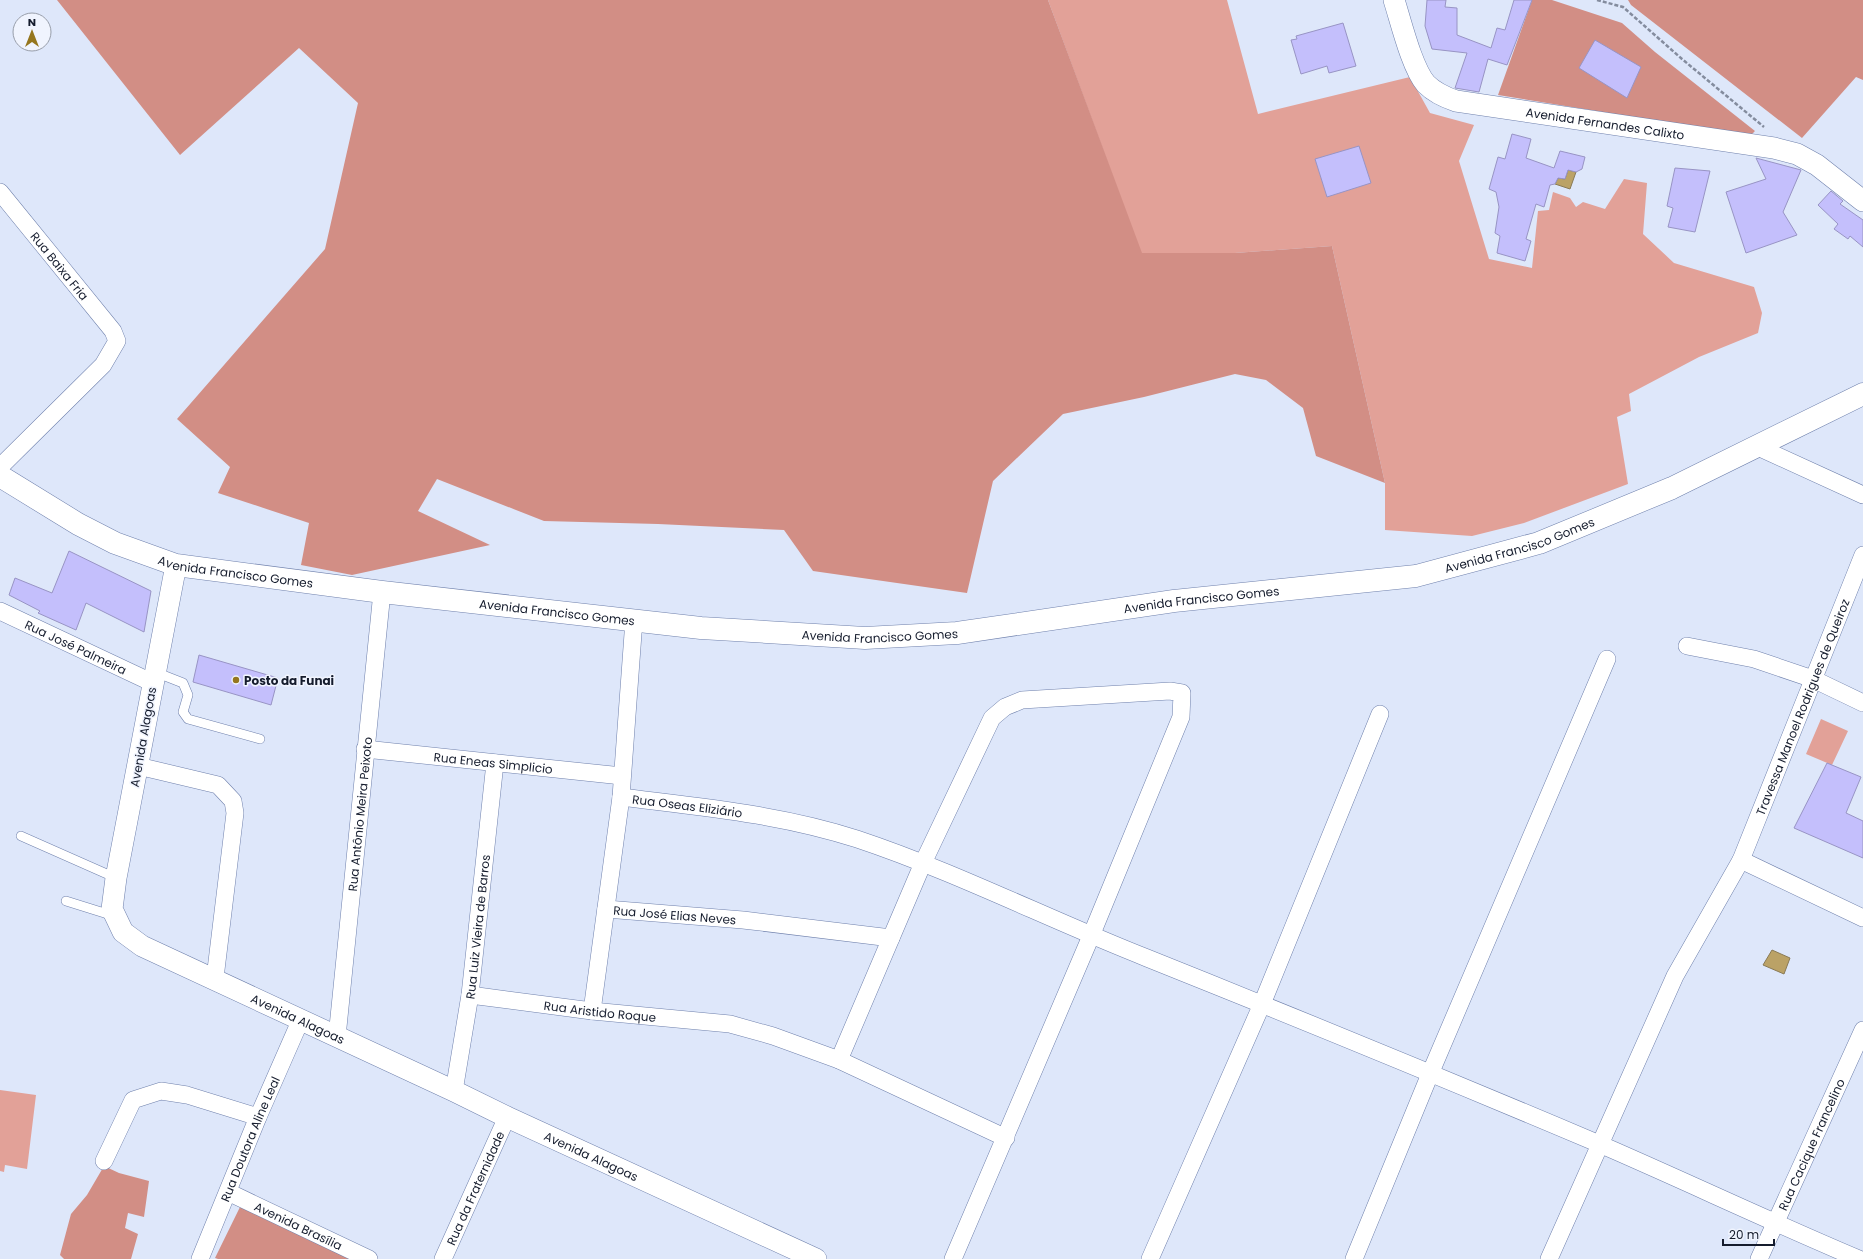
<svg xmlns="http://www.w3.org/2000/svg" width="1863" height="1259" font-family="Poppins,sans-serif">
	<rect width="100%" height="100%" fill="#dee7fa"/>
	<!-- green -->
	<path fill="#e2a198" d="M 1048,0 L 1227,0 L 1258,114 L 1410,77 L 1430,113 L 1474,125 L 1459,161 L 1489,259 L 1532,268 L 1538,211 L 1549,210 L 1553,192 L 1570,198 L 1576,207 L 1583,202 L 1605,209 L 1624,179 L 1647,183 L 1643,234 L 1674,263 L 1754,287 L 1762,313 L 1758,333 L 1699,357 L 1629,394 L 1631,411 L 1617,417 L 1628,484 L 1524,523 L 1472,536 L 1385,530 L 1385,483 L 1332,246 L 1235,253 L 1141,253 Z
		M 1821,719 L 1848,731 L 1832,765 L 1806,754 Z
		M 0,1090 L 36,1095 L 27,1169 L 5,1165 L 4,1172 L 0,1171 Z"/>
	<!-- forest -->
	<path fill="#d28e85" d="M 57,0 L 1048,0 L 1142,253 L 1235,253 L 1332,246 L 1385,483 L 1316,456 L 1303,408 L 1266,380 L 1235,374 L 1144,397 L 1063,414 L 993,481 L 967,593 L 813,571 L 784,530 L 658,524 L 544,521 L 437,479 L 418,511 L 490,545 L 352,575 L 301,565 L 309,523 L 218,493 L 230,467 L 177,419 L 325,249 L 358,103 L 299,48 L 180,155 Z
		M 1532,0 L 1552,0 L 1622,23 L 1655,52 L 1755,131 L 1750,136 L 1498,95 Z
		M 1628,0 L 1863,0 L 1863,80 L 1856,77 L 1802,138 L 1631,5 Z
		M 104,1166 L 119,1173 L 149,1181 L 144,1217 L 128,1213 L 125,1228 L 138,1234 L 131,1259 L 64,1259 L 60,1255 L 71,1214 L 87,1195 Z
		M 240,1207 L 357,1259 L 218,1259 L 215,1258 Z"/>
	<!-- water -->
	<path fill="#bba266" stroke="#897a55" d="M 1568,170 L 1576,172 L 1570,189 L 1555,184 L 1558,178 L 1565,179 Z
		M 1772,950 L 1790,958 L 1784,974 L 1763,965 Z"/>
	<!-- building -->
	<path fill="#c4bffc" stroke="#9894c4" d="M 1427,0 L 1446,0 L 1445,7 L 1457,8 L 1457,35 L 1491,48 L 1497,28 L 1505,30 L 1514,0 L 1532,0 L 1507,65 L 1488,59 L 1479,92 L 1455,88 L 1467,53 L 1432,49 L 1425,26 Z
		M 1343,23 L 1356,66 L 1329,73 L 1327,66 L 1301,74 L 1291,40 L 1297,39 L 1296,36 Z
		M 1595,40 L 1641,67 L 1627,98 L 1579,68 Z
		M 1512,134 L 1531,139 L 1526,158 L 1554,168 L 1560,151 L 1585,157 L 1582,169 L 1576,172 L 1568,170 L 1565,179 L 1558,178 L 1555,184 L 1550,185 L 1544,207 L 1536,204 L 1526,239 L 1531,241 L 1525,261 L 1497,253 L 1500,236 L 1495,233 L 1499,207 L 1496,192 L 1489,189 L 1498,157 L 1505,159 Z
		M 1359,146 L 1371,183 L 1327,197 L 1315,159 Z
		M 1756,158 L 1801,170 L 1783,212 L 1797,235 L 1746,253 L 1726,192 L 1766,179 Z
		M 1675,168 L 1710,171 L 1695,232 L 1668,227 L 1673,208 L 1667,206 Z
		M 1831,191 L 1843,201 L 1840,204 L 1863,220 L 1863,247 L 1850,236 L 1848,239 L 1834,229 L 1838,224 L 1818,205 Z
		M 69,551 L 151,591 L 144,632 L 86,603 L 76,630 L 38,613 L 40,611 L 9,595 L 15,578 L 52,593 Z
		M 199,655 L 278,678 L 271,705 L 193,682 Z
		M 1827,763 L 1861,777 L 1846,813 L 1863,821 L 1863,858 L 1794,828 Z"/>
	<g fill="none" stroke-linecap="round" stroke-linejoin="round">
		<defs>
			<path id="service" d="M 155,672 L 183,683 L 188,695 L 183,712 L 188,719 L 260,739
				M 21,836 L 116,878
				M 66,901 L 114,916"/>
			<g id="minor">
				<path id="s1" d="M 0,192 L 113,331 L 117,341 L 103,365 L 0,467"/>
				<path d="M 1758,447 L 1863,495"/>
				<path id="s2" d="M 0,611 L 153,683"/>
				<path d="M 1687,646 L 1754,659 L 1813,679 L 1863,703"/>
				<path id="s3" d="M 365,749 L 622,776"/>
				<path d="M 138,766 L 218,785 L 233,801 L 235,813 L 215,978"/>
				<path id="s4" d="M 621,797 C 700,807 780,814 857,839 C 956,872 1050,920 1147,958 C 1297,1018 1448,1080 1597,1143 C 1685,1181 1771,1222 1859,1259"/>
				<path d="M 1741,860 L 1863,918"/>
				<path id="s5" d="M 606,909 L 743,920 L 891,938"/>
				<path id="s6" d="M 470,995 L 592,1011 L 730,1024 L 773,1036 L 839,1060 L 1006,1138"/>
				<path d="M 592,1011 L 621,797 L 634,620"/>
				<path id="s7" d="M 337,1037 L 382,592"/>
				<path d="M 839,1060 L 923,863 L 992,718 L 1005,707 L 1022,700 L 1170,691 L 1182,693 L 1181,717 L 1091,936 L 953,1259"/>
				<path id="s8" d="M 454,1091 L 470,995 L 495,763"/>
				<path d="M 104,1161 L 133,1100 L 161,1091 L 187,1095 L 258,1117"/>
				<path id="s9" d="M 228,1192 L 369,1259"/>
				<path id="s10" d="M 200,1259 L 258,1117 L 301,1019"/>
				<path id="s11" d="M 443,1259 L 507,1117"/>
				<path d="M 1150,1259 L 1262,1004 L 1380,714"/>
				<path d="M 1354,1259 L 1430,1074 L 1607,659"/>
				<path id="s12" d="M 1549,1259 L 1675,976 L 1741,860 L 1863,555"/>
				<path id="s13" d="M 1759,1259 L 1863,1030"/>
			</g>
			<g id="tertiary">
				<path id="s14" d="M 1394,0 C 1401,22 1412,68 1426,84 C 1435,93 1444,97 1456,101 L 1774,148 L 1797,154 L 1817,165 L 1863,201"/>
				<path id="s15" d="M 176,565 L 116,878 L 112,909 L 123,932 L 142,946 L 454,1091 L 507,1117 L 816,1259"/>
			</g>
			<g id="secondary">
				<path id="s16" d="M 0,476 L 78,524 L 115,543 L 176,565 L 382,592 L 701,628 L 865,638 L 957,633 L 1174,601 L 1416,576 L 1539,543 L 1672,488 L 1863,394"/>
			</g>
		</defs>
		<!-- service casing -->
		<use href="#service" stroke="#6f80ac" stroke-width="10"/>
		<!-- minor casing -->
		<use href="#minor" stroke="#6f80ac" stroke-width="18"/>
		<!-- tertiary casing -->
		<use href="#tertiary" stroke="#6f80ac" stroke-width="22"/>
		<!-- secondary casing -->
		<use href="#secondary" stroke="#6f80ac" stroke-width="23"/>
		<!-- path -->
		<path stroke="#848c9e" stroke-width="2.5" stroke-dasharray="4 2" stroke-linecap="butt" d="M 1597,0 L 1623,7 L 1682,59 L 1764,127"/>
		<!-- service -->
		<use href="#service" stroke="#fff" stroke-width="9"/>
		<!-- minor -->
		<use href="#minor" stroke="#fff" stroke-width="17"/>
		<!-- tertiary -->
		<use href="#tertiary" stroke="#fff" stroke-width="21"/>
		<!-- secondary -->
		<use href="#secondary" stroke="#fff" stroke-width="22"/>
	</g>
	<!-- markers -->
	<circle fill="#95761e" stroke="#f0f4fe" stroke-width="1.5" cx="236" cy="680" r="4"/>
	<g text-anchor="middle" dominant-baseline="central" stroke-width="3" stroke-linejoin="round" paint-order="stroke">
		<!-- street labels -->
		<g font-size="12" fill="#151c2d" stroke="#f0f4fe">
			<text stroke="none"><textPath href="#s14" startOffset="276">Avenida Fernandes Calixto</textPath></text>
			<text stroke="none"><textPath href="#s1" startOffset="95">Rua Baixa Fria</textPath></text>
			<text stroke="none"><textPath href="#s16" startOffset="1554">Avenida Francisco Gomes</textPath></text>
			<text stroke="none"><textPath href="#s16" startOffset="258">Avenida Francisco Gomes</textPath></text>
			<text stroke="none"><textPath href="#s16" startOffset="1230">Avenida Francisco Gomes</textPath></text>
			<text stroke="none"><textPath href="#s16" startOffset="582">Avenida Francisco Gomes</textPath></text>
			<text stroke="none"><textPath href="#s16" startOffset="906">Avenida Francisco Gomes</textPath></text>
			<text stroke="none"><textPath href="#s2" startOffset="84">Rua José Palmeira</textPath></text>
			<text stroke="none"><textPath href="#s12" startOffset="608">Travessa Manoel Rodrigues de Queiroz</textPath></text>
			<text transform="translate(143 737) rotate(-80)">Avenida Alagoas</text>
			<text stroke="none"><textPath href="#s3" startOffset="129">Rua Eneas Simplicio</textPath></text>
			<text stroke="none"><textPath href="#s4" startOffset="67">Rua Oseas Eliziário</textPath></text>
			<text stroke="none"><textPath href="#s7" startOffset="224">Rua Antônio Meira Peixoto</textPath></text>
			<text stroke="none"><textPath href="#s5" startOffset="69">Rua José Elias Neves</textPath></text>
			<text stroke="none"><textPath href="#s8" startOffset="166">Rua Luiz Vieira de Barros</textPath></text>
			<text stroke="none"><textPath href="#s6" startOffset="131">Rua Aristido Roque</textPath></text>
			<text stroke="none"><textPath href="#s15" startOffset="571">Avenida Alagoas</textPath></text>
			<text stroke="none"><textPath href="#s10" startOffset="130">Rua Doutora Aline Leal</textPath></text>
			<text stroke="none"><textPath href="#s13" startOffset="126">Rua Cacique Francelino</textPath></text>
			<text stroke="none"><textPath href="#s15" startOffset="895">Avenida Alagoas</textPath></text>
			<text stroke="none"><textPath href="#s11" startOffset="78">Rua da Fraternidade</textPath></text>
			<text stroke="none"><textPath href="#s9" startOffset="78">Avenida Brasília</textPath></text>
		</g>
		<!-- poi labels -->
		<g font-size="12" font-weight="bold" fill="#151c2d" stroke="#f0f4fe" text-anchor="start">
			<text x="244" y="680">Posto da Funai</text>
		</g>
	</g>
	<!-- north arrow -->
	<g transform="translate(32 32)"><circle r="19" fill="#f0f4fe" stroke="#989eaa"/>
	<path d="M0-3L7 15L0 10L-7 15Z" fill="#95761e"/>
	<text y="-6" font-size="11" font-weight="bold" text-anchor="middle" fill="#151c2d">N</text>
	</g>
	<!-- scale -->
	<path d="M1723 1239v6h51v-6" fill="none" stroke="#151c2d" stroke-width="2"/>
	<text x="1729" y="1239" font-size="12" fill="#151c2d" stroke="#f0f4fe" stroke-width="3" paint-order="stroke">20 m</text>
</svg>
